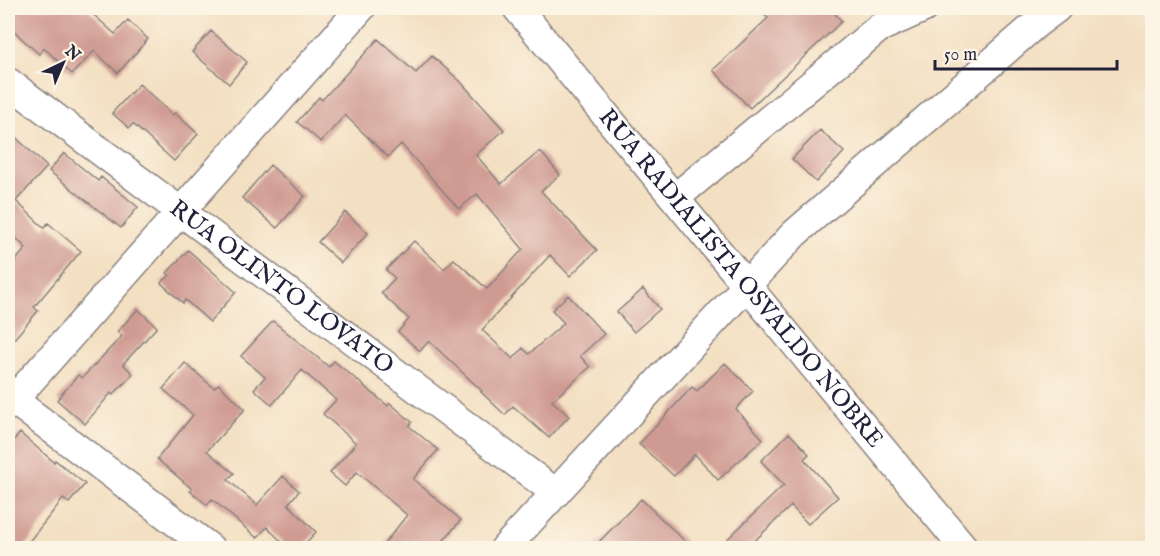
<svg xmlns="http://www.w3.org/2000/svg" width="1160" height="556" font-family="'IM FELL English',serif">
	<rect width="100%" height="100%" fill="#fcf5e5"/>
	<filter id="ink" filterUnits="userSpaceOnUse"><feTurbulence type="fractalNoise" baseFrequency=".0167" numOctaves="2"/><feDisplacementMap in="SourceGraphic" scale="12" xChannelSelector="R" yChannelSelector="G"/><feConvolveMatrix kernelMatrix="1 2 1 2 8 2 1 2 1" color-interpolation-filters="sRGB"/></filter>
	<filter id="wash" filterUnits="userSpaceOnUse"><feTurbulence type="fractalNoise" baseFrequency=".008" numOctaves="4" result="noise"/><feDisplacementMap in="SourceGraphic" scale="24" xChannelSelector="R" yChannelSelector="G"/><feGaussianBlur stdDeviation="1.35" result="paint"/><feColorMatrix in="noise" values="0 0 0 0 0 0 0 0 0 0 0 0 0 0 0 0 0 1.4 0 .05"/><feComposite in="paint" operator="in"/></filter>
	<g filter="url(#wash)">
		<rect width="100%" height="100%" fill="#f3dfc1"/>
		<g id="blocks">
			<!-- building -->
			<path fill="#cf9a92" d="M 8,8 L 86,8 L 115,34 L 128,20 L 148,39 L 118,73 L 94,51 L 72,74 L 44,48 L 39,54 L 20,37 L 8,24 Z
				M 758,8 L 829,8 L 842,21 L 750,108 L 713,70 L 768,18 Z
				M 211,31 L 247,62 L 229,84 L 192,52 Z
				M 378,39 L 416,73 L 432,56 L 460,81 L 504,130 L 476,155 L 501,184 L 540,151 L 560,175 L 541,191 L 597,250 L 570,276 L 550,255 L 482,330 L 513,359 L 523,348 L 529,354 L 564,323 L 552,310 L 568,295 L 604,334 L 580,356 L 590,367 L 552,401 L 569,416 L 549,438 L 513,406 L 505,415 L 481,392 L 482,391 L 429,341 L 420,351 L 398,332 L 409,319 L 381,293 L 395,278 L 386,270 L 414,241 L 444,269 L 454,259 L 487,289 L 523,249 L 477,194 L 459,209 L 401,144 L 388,157 L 345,115 L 321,142 L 297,122 L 319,97 L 322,100 Z
				M 139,84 L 173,115 L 175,113 L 198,134 L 174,161 L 133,124 L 129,128 L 112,113 Z
				M 8,130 L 47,167 L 16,201 L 44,228 L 48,223 L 81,251 L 34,307 L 38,311 L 8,346 L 8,270 L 26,248 L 8,230 Z
				M 820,130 L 844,152 L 816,182 L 792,159 Z
				M 64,153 L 98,181 L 101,177 L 138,207 L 121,228 L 49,171 Z
				M 270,165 L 305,196 L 277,228 L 242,198 Z
				M 345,212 L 368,233 L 341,263 L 318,242 Z
				M 188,250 L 236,292 L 210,322 L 185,300 L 183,303 L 161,283 L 170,275 L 167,273 Z
				M 643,289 L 660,309 L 634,332 L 617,312 Z
				M 138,309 L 157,327 L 123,364 L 133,374 L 113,395 L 111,393 L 85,424 L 57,400 L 78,375 L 82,378 L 122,336 L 117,332 Z
				M 273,321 L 329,367 L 334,361 L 388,406 L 390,403 L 412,422 L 409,426 L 438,450 L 413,479 L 461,520 L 436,549 L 380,549 L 407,515 L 357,472 L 345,486 L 330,473 L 356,443 L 323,414 L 336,400 L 302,370 L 272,405 L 254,389 L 265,377 L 241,356 Z
				M 185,363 L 214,388 L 218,384 L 245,409 L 207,451 L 234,473 L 228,480 L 257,505 L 283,476 L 299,491 L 288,504 L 316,532 L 300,549 L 289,549 L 267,527 L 257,538 L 212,499 L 207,505 L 190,491 L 192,489 L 157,459 L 193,415 L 163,389 Z
				M 725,363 L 753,391 L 736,409 L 763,439 L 718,480 L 695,454 L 674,476 L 639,444 L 692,387 L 697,391 Z
				M 20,433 L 54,462 L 55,460 L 85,484 L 69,503 L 63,499 L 23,549 L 8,549 L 8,447 Z
				M 789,433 L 809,454 L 804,459 L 838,497 L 808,524 L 791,506 L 746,549 L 717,549 L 784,485 L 761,461 Z
				M 641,499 L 693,549 L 592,549 Z"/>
		</g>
	</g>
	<g filter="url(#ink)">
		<use href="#blocks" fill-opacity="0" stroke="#8a807e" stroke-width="1.5"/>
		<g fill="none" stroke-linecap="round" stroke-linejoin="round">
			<defs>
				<g id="minor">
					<path id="s1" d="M 517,8 L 964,548"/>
					<path id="s2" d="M 8,82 L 556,493"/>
					<path d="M 675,198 L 879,28 L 924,8"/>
					<path d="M 8,396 L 210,548"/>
					<path d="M 8,406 L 361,8"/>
					<path d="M 505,548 L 794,234 L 1037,23 L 1057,8"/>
				</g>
			</defs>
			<!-- minor casing -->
			<use href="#minor" stroke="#8a807e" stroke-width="31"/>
			<!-- minor -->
			<use href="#minor" stroke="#fff" stroke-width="28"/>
		</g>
	</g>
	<g text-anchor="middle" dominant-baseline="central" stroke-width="5" stroke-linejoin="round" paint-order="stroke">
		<!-- street labels -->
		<g font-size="24" fill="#22223b" stroke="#fcf5e5">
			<text stroke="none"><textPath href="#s1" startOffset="351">RUA RADIALISTA OSVALDO NOBRE</textPath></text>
			<text stroke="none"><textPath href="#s2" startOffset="342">RUA OLINTO LOVATO</textPath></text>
		</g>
	</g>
	<!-- margin -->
	<rect width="1160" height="556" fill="none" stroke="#fcf5e5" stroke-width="30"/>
	<!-- north arrow -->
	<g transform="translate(63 63) rotate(44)" stroke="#fcf5e5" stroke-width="4.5" paint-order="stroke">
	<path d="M0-4.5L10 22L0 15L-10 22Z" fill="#22223b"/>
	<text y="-9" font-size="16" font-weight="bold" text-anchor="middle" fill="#22223b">N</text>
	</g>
	<!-- scale -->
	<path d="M935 60v9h182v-9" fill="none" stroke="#22223b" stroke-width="3"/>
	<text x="944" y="60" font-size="18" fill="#22223b" stroke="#fcf5e5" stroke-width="4.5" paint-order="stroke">50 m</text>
</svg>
